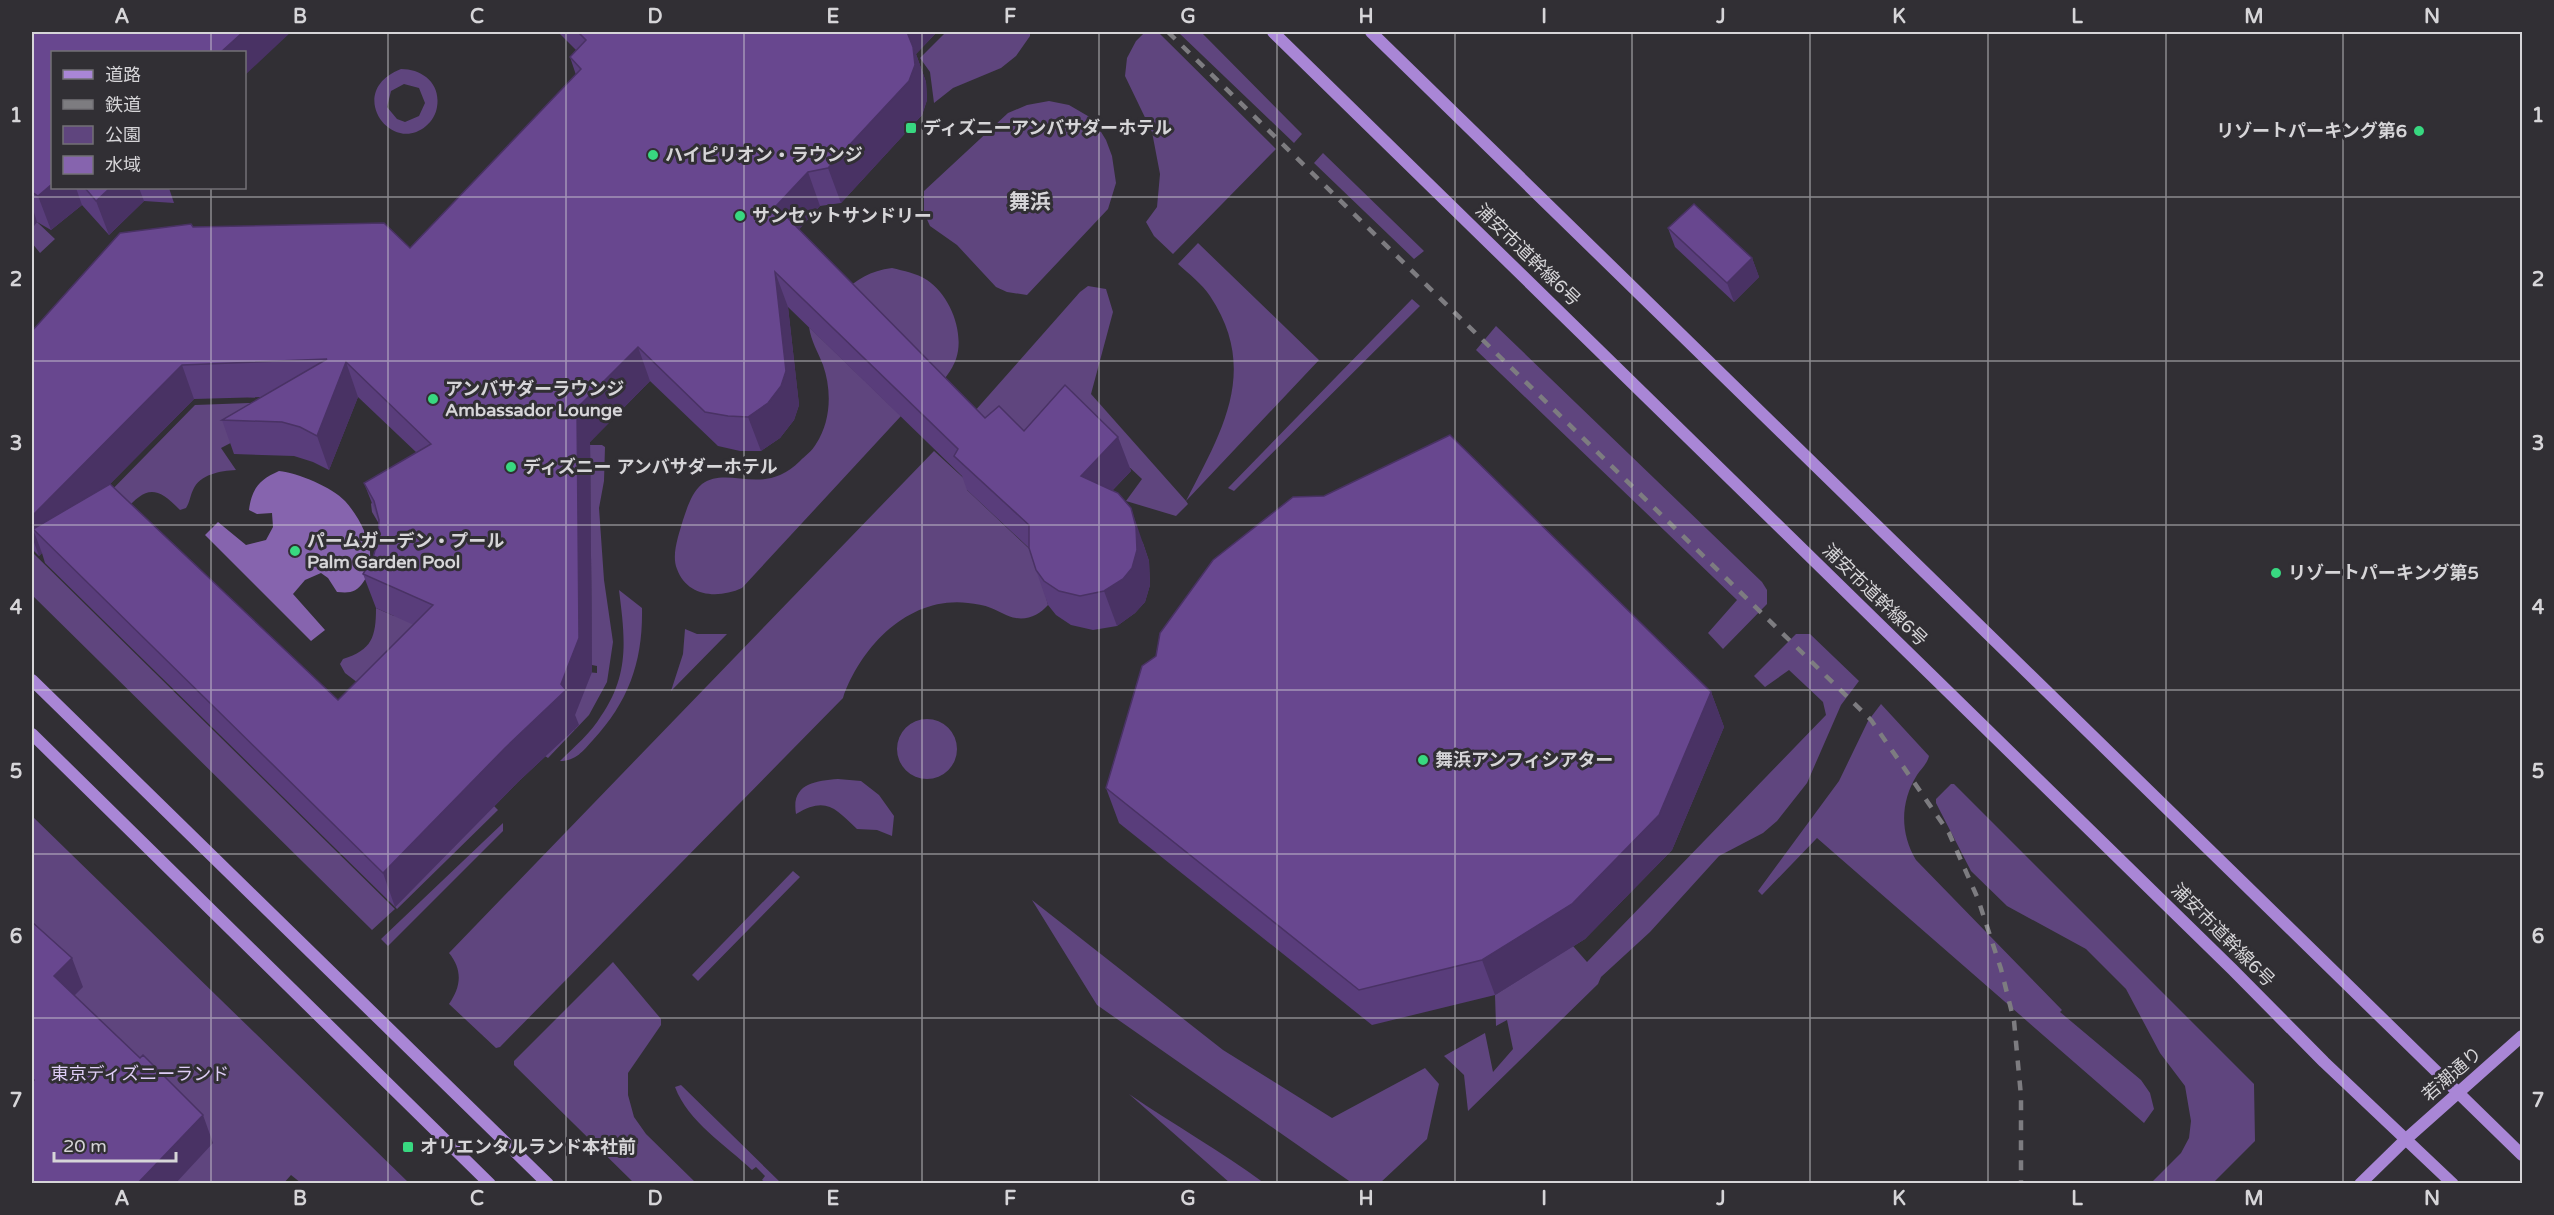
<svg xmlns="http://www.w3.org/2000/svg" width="2554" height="1215" font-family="'Varela Round','Noto Sans JP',sans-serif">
	<rect width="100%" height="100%" fill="#312f34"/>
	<!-- green -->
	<path fill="#5f457e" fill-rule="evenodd" d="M 946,32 L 1030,32 L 1030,36 L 1016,56 L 1001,68 L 953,88 L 934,103 L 930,72 L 920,58 Z
		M 1145,32 L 1158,32 L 1276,149 L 1173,254 L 1154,236 L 1146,222 L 1157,207 L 1160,174 L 1152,132 L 1125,76 L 1127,58 L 1136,41 Z
		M 1178,32 L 1201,32 L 1302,134 L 1294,143 Z
		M 401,69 C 422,69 441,83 437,107 C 436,114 432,121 426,126 C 391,156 344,91 401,69 ZM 404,84 L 419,88 L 425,103 L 419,116 L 405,122 L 397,119 L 387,107 L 391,91 Z
		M 1049,101 L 1069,105 L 1093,119 L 1106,140 L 1112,156 L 1116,183 L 1108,209 L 1027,295 L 1007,292 L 996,287 L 957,245 L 930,226 L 924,213 L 924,191 L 1008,113 L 1027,105 Z
		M 1323,153 L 1424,251 L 1414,259 L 1314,163 Z
		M 37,222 L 55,239 L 40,253 L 32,243 L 32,228 Z
		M 1198,243 L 1319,360 L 1186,501 L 1188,504 L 1176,516 L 1126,501 L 1142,479 L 1078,419 L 1049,452 L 966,421 L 1080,292 L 1088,286 L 1106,289 L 1113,312 L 1091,394 L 1186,501 C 1221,432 1260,371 1210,296 C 1202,284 1189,274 1178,264 Z
		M 892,268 C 904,271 916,273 927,280 C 950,295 965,333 956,359 C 952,371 943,380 936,390 L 841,294 C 857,279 870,271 892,268 Z
		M 1412,299 L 1420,306 L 1234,491 L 1228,488 Z
		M 1496,326 L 1762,582 L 1767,590 L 1767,604 L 1723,649 L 1708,633 L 1737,600 L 1476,350 Z
		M 809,327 L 901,416 L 742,588 C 718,599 687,597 677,569 C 671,555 679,534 683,520 C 687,508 692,492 702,484 C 729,465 763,498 800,461 C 805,456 812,451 816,444 C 831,421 832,391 823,365 C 818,352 811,341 809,327 Z
		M 353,399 L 246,435 L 221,448 L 236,470 C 220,471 200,474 193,490 C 190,496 190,502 186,508 L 180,510 C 152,480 143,491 119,516 L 101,501 L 195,405 Z
		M 590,445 L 602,445 L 605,447 L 604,481 L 599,508 L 604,580 L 613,642 L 607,682 L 589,715 L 548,758 L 545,756 C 555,747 558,738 570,728 L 574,730 L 578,725 L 573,718 L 587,672 L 597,673 L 597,666 L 592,665 Z
		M 934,451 L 970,484 L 967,490 L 1041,560 L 1042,582 L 1048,605 C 1040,614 1029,620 1016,618 C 1008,617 999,611 991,608 C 984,605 976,604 968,603 C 909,596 861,646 843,698 L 500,1047 L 496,1048 L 449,1004 C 461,987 463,970 449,953 Z
		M 377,495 L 446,635 L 362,686 L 345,673 L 340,664 L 343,659 C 372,650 376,637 376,608 L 394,616 L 408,573 L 372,512 L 371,504 Z
		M 32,552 L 395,909 L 372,930 L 32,595 Z
		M 619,590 L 642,608 C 643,661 629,701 593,740 C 583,751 576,761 560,761 C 574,747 591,733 601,716 C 630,674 625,638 619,590 Z
		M 685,629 L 697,634 L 727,634 L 671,691 L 683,654 Z
		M 1796,634 L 1810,634 L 1859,681 L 1841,705 L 1807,783 L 1777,821 L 1763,833 L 1719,856 L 1650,932 L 1601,977 L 1598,984 L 1468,1111 L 1464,1075 L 1444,1056 L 1485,1033 L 1493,1072 L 1513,1049 L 1507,1020 L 1496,1026 L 1495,995 L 1573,946 L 1587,962 L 1826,715 L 1823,702 L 1789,670 L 1765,687 L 1754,676 Z
		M 1881,704 L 1929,756 C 1927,764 1921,769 1917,775 C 1900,802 1900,833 1916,860 L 2062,1010 L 2060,1012 L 2141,1080 L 2150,1093 L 2154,1109 L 2144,1123 L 1817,838 L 1762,895 L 1758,891 L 1839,781 L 1868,721 Z
		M897 749a30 30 0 1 1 60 0a30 30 0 1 1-60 0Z
		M 838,779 L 861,781 L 879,795 L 894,816 L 892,836 L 877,830 L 857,829 C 835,808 826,796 796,814 C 791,784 814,781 838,779 Z
		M 1951,784 L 1954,784 L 2254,1084 L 2255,1141 L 2213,1183 L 2151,1183 L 2181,1153 L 2189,1138 L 2191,1121 L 2185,1086 L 2160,1053 L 2126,989 L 2086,949 L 2007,906 L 1971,871 L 1936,803 L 1936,799 Z
		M 494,806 L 498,810 L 397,909 L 395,907 Z
		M 32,816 L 409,1183 L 301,1183 L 291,1175 L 283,1184 L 32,1183 Z
		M 503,823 L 503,831 L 388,946 L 381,939 Z
		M 793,871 L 800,877 L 698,981 L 692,975 Z
		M 1032,900 L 1223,1050 L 1332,1118 L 1425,1068 L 1439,1084 L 1427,1139 L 1380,1183 L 1352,1183 L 1097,1005 Z
		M 613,962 L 661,1019 L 661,1025 L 628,1073 L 628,1095 L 634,1117 L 646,1134 L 696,1183 L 634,1183 L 514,1065 L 514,1061 Z
		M 681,1085 L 781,1183 L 766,1183 L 762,1180 L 765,1176 L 756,1167 L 752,1170 C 726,1145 688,1122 675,1087 Z
		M 1129,1094 C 1174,1125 1221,1151 1264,1183 L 1230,1183 Z"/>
	<!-- water -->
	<path fill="#8664ae" d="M 279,471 C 298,473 332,487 345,501 C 363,521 380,556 364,581 C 356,593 350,593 337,592 L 328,578 L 321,573 L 305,580 L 293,594 L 325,630 L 311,641 L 205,535 L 218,522 L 246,545 L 266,540 L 273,527 L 272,513 L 257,514 L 249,510 C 252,488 259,480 279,471 Z"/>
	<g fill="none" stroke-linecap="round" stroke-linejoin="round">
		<!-- secondary -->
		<path stroke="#a986d6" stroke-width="12" d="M 1273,32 L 2232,969 L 2324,1062 L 2453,1184
			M 1371,32 L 2522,1155
			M 32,680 L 548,1184
			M 32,734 L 490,1184
			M 2360,1184 L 2405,1140 L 2522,1036"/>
		<!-- rail -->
		<path stroke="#7d7c80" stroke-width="4.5" stroke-dasharray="10 10" stroke-linecap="butt" d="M 1168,32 L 1871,720 L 1949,833 L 1978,899 L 2001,969 L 2014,1021 L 2021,1096 L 2021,1184"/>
	</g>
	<!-- wall -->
	<path fill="#593d7b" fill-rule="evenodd" d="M 32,32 L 52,52 L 52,188 L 169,188 L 174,203 L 144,201 L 109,235 L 82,205 L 51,230 L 37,222 L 32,228 Z
		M 558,32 L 937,32 L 916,54 L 926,82 L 927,100 L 922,115 L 841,203 L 820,206 L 799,229 L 985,418 L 1024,431 L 1118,437 L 1131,471 L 1112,491 L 1143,543 L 1149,561 L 1150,585 L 1145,602 L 1135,613 L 1117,626 L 1093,630 L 1071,625 L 1056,615 L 1048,605 L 1036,570 L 1029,548 L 967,490 L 962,476 L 788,307 L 799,405 L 794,420 L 780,438 L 761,451 L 740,451 L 718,446 L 650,381 L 590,442 L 592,672 L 575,715 L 579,725 L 518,782 L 395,907 L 45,563 L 42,553 L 39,556 L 32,549 L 32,331 L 193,227 L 410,248 L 576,75 L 570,57 L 576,50 ZM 262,397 L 222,420 L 234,454 L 294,456 L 313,462 L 329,470 L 358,397 L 417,453 L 364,483 L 379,521 L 378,539 L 373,558 L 363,574 L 376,608 L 414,625 L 338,700 L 110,484 L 194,399 Z
		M 1668,228 L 1752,258 L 1759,277 L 1734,302 L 1675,247 Z
		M 1711,692 L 1724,727 L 1672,850 L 1585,939 L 1495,995 L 1372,1025 L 1119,823 L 1106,788 Z"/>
	<!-- shaded-wall -->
	<path fill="#493264" d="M 243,32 L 291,32 L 244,76 L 244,52 L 221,52 Z
		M 907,32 L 937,32 L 916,54 L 926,82 L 927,100 L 922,115 L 841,203 L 828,168 Z
		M 808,172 L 820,206 L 789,241 L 776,206 Z
		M 52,184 L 52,188 L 76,188 L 82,205 L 51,230 L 38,196 Z
		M 110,188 L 139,188 L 144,201 L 109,235 L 96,201 Z
		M 32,206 L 37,222 L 32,228 Z
		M 1752,258 L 1759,277 L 1734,302 L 1727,283 Z
		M 775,272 L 788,307 L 799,405 L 794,420 L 780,438 L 761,451 L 748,417 Z
		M 638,347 L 650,381 L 590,442 L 592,672 L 575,715 L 579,725 L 518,782 L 395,907 L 383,873 L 561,684 L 577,408 Z
		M 346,362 L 358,397 L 329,470 L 317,436 Z
		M 182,365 L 194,399 L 50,545 L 33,529 L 42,553 L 39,556 L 32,537 L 32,516 Z
		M 1118,437 L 1131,471 L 1093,510 L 1081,476 Z
		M 1131,508 L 1149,561 L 1150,585 L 1145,602 L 1135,613 L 1117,626 L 1104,591 Z
		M 1711,692 L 1724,727 L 1672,850 L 1585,939 L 1495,995 L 1482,960 Z
		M 72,958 L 83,987 L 65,1005 L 54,976 Z
		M 203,1115 L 213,1143 L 175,1184 L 137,1184 Z"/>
	<!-- building -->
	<path fill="#68478f" stroke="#493264" stroke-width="1.5" d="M 32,32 L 243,32 L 221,52 L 52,52 L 52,184 L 38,196 L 32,192 Z
		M 578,32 L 907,32 L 913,47 L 915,65 L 909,81 L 828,168 L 808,172 L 776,206 L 985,418 L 999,406 L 1024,431 L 1065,385 L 1118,437 L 1081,476 L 1118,493 L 1131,508 L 1136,527 L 1137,550 L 1132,568 L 1123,579 L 1104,591 L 1080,596 L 1059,591 L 1044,581 L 1036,570 L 1029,548 L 1029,525 L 954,456 L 958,449 L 775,272 L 786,371 L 781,386 L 768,403 L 748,417 L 728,416 L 705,412 L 638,347 L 577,408 L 579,638 L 561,684 L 566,690 L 505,748 L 383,873 L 33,529 L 110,484 L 338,700 L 433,605 L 363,574 L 373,558 L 378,539 L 379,520 L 374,501 L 364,483 L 431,444 L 346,362 L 317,436 L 300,427 L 282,422 L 222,420 L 327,359 L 182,365 L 32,516 L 32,331 L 120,233 L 191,224 L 193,227 L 384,223 L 410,248 L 581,69 L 570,57 L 586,40 Z
		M 85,188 L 110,188 L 96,201 Z
		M 1694,204 L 1752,258 L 1727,283 L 1668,228 Z
		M 1450,435 L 1711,692 L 1659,815 L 1572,904 L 1482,960 L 1359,990 L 1106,788 L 1142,666 L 1156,656 L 1160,633 L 1213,560 L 1293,497 L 1324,496 Z
		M 32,922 L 72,958 L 54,976 L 140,1058 L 143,1055 L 203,1115 L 137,1184 L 32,1184 L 32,1083 L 34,1080 L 32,1078 Z"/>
	<!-- grid -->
	<path fill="none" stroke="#d6d5d8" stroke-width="1.5" stroke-opacity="0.55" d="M 211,32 L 211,52M 388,32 L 388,1184M 566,32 L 566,1184M 744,32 L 744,1184M 922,32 L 922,1184M 1099,32 L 1099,1184M 1277,32 L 1277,1184M 1455,32 L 1455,1184M 1632,32 L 1632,1184M 1810,32 L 1810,1184M 1988,32 L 1988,1184M 2166,32 L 2166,1184M 2343,32 L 2343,1184M 211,188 L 211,1184M 32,197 L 2522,197M 32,361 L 2522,361M 32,525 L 2522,525M 32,690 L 2522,690M 32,854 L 2522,854M 32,1018 L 2522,1018"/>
	<!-- markers -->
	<g fill="#38d880" stroke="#312f34" stroke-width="2">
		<rect x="905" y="122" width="12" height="12" rx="3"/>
		<circle cx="2419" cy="131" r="6"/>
		<circle cx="653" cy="155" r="6"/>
		<circle cx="740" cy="216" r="6"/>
		<circle cx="433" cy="399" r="6"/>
		<circle cx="511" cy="467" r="6"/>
		<circle cx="295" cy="551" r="6"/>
		<circle cx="2276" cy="573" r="6"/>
		<circle cx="1423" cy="760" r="6"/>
		<rect x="402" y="1141" width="12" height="12" rx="3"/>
	</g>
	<g text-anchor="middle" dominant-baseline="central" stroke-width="6" stroke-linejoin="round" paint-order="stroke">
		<!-- poi labels -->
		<g font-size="18" font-weight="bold" fill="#d6d5d8" stroke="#312f34" text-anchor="start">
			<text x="923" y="128">ディズニーアンバサダーホテル</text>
			<text x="2407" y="131" text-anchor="end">リゾートパーキング第6</text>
			<text x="665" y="155">ハイピリオン・ラウンジ</text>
			<text x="752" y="216">サンセットサンドリー</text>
			<text x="445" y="389">アンバサダーラウンジ<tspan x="445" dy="21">Ambassador Lounge</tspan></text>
			<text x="523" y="467">ディズニー アンバサダーホテル</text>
			<text x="307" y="541">パームガーデン・プール<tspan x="307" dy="21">Palm Garden Pool</tspan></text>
			<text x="2288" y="573">リゾートパーキング第5</text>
			<text x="1435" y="760">舞浜アンフィシアター</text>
			<text x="420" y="1147">オリエンタルランド本社前</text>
		</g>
		<!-- street labels -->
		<g font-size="18" fill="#d6d5d8" stroke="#312f34">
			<text transform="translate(1528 255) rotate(44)">浦安市道幹線6号</text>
			<text transform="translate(1875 595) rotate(44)">浦安市道幹線6号</text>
			<text transform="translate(2223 935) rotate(45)">浦安市道幹線6号</text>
			<text transform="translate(2452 1074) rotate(-41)">若潮通り</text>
		</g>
		<!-- park labels -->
		<g font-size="18" fill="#decdf6" stroke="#312f34">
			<text x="140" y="1074">東京ディズニーランド</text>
		</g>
		<!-- quarter labels -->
		<g font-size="21" font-weight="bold" fill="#d6d5d8" stroke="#312f34">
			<text x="1030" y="202">舞浜</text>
		</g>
	</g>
	<!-- border -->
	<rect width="2554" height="1215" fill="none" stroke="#312f34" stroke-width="66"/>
	<!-- legend -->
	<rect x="51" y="51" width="195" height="138" fill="#312f34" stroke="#737176" stroke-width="1.5"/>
	<rect x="63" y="70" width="30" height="9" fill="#a986d6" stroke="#737176" stroke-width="1.5"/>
	<text x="105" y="81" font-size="18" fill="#d6d5d8">道路</text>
	<rect x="63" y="100" width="30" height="9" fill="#7d7c80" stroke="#737176" stroke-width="1.5"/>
	<text x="105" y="111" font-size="18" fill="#d6d5d8">鉄道</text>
	<rect x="63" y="126" width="30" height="18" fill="#5f457e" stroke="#737176" stroke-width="1.5"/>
	<text x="105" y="141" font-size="18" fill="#d6d5d8">公園</text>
	<rect x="63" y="156" width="30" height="18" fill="#8664ae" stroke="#737176" stroke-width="1.5"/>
	<text x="105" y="171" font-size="18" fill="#d6d5d8">水域</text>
	<!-- scale -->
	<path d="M54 1152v9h122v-9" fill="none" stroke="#d6d5d8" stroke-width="3"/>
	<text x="63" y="1152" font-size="18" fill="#d6d5d8" stroke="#312f34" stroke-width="4.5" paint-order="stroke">20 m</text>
	<rect x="33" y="33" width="2488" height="1149" fill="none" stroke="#d6d5d8" stroke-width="2"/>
	<g font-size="20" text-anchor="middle" font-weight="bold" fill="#d6d5d8">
		<text x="122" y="23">A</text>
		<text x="300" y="23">B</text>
		<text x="477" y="23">C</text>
		<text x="655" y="23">D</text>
		<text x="833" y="23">E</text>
		<text x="1010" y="23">F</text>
		<text x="1188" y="23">G</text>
		<text x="1366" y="23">H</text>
		<text x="1544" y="23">I</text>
		<text x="1721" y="23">J</text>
		<text x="1899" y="23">K</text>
		<text x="2077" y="23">L</text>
		<text x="2254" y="23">M</text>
		<text x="2432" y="23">N</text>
		<text x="16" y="122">1</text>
		<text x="2538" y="122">1</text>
		<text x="16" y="286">2</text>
		<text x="2538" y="286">2</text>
		<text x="16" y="450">3</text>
		<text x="2538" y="450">3</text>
		<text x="16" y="614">4</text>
		<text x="2538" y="614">4</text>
		<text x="16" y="778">5</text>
		<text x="2538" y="778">5</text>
		<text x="16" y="943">6</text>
		<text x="2538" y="943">6</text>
		<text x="16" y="1107">7</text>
		<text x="2538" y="1107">7</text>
		<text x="122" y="1205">A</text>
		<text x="300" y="1205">B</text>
		<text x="477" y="1205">C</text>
		<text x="655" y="1205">D</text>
		<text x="833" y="1205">E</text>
		<text x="1010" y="1205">F</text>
		<text x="1188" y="1205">G</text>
		<text x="1366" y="1205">H</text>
		<text x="1544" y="1205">I</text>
		<text x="1721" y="1205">J</text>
		<text x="1899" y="1205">K</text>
		<text x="2077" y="1205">L</text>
		<text x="2254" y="1205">M</text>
		<text x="2432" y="1205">N</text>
	</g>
</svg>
